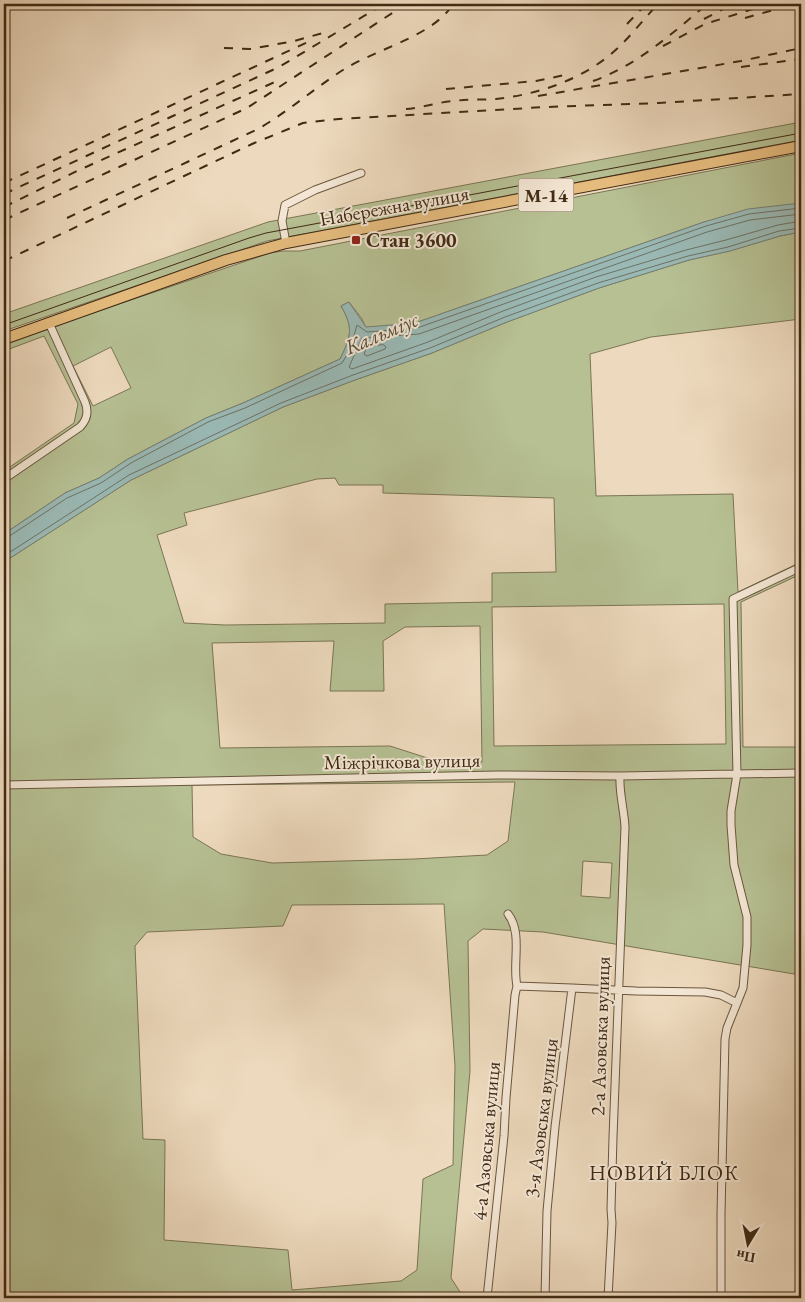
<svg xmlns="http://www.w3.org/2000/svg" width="805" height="1302" font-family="'EB Garamond',serif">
	<rect width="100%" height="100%" fill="#edd9bd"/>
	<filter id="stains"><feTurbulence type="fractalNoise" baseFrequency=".004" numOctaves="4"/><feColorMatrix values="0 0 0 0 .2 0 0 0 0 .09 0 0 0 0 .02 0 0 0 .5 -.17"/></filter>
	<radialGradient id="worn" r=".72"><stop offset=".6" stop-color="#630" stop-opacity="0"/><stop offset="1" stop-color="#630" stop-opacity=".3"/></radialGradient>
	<!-- green -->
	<path fill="#b6c093" stroke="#7b7554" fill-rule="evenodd" d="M 801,122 L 801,140 L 267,241 L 4,331 L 4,314 L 268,222 Z
		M 801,153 L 801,203 L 704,222 L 415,323 L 366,328 L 362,319 L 349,302 L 341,306 C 354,328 351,337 340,359 L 243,403 L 206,418 L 128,459 L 99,478 L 65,493 L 4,534 L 4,471 L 74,423 L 78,404 L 44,336 L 4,351 L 4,345 L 51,327 L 270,253 L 283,251 L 300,251 ZM 111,347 L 131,388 L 93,406 L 73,366 Z
		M 801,232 L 801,319 L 651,337 L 590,354 L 596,496 L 733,494 L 738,592 L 801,562 L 801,574 L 741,602 L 743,747 L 801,747 L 801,972 L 794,974 L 543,932 L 483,929 L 468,941 L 470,1071 L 451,1278 L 464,1298 L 4,1298 L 4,562 L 131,480 L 283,407 L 355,380 L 432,353 L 507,322 L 599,288 L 689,260 L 729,251 L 780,236 ZM 335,478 L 339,485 L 383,485 L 383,493 L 554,498 L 556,572 L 492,573 L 492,602 L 385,604 L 385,623 L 225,625 L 184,623 L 157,535 L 187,525 L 184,513 L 317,479 ZM 724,604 L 726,744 L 494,746 L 492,607 ZM 480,626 L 482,762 L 443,763 L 390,746 L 220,748 L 212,643 L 334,641 L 330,691 L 384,691 L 383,641 L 405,627 ZM 515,782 L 508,841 L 487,855 L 414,859 L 272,863 L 221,854 L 193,837 L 192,785 ZM 583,861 L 612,863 L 610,898 L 581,896 ZM 444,904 L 455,1066 L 453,1165 L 423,1179 L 417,1270 L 401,1281 L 292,1290 L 288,1250 L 164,1240 L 165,1140 L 143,1139 L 135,946 L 147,932 L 283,926 L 292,905 Z"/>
	<!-- water -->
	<path fill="#9ab9b5" stroke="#768075" d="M 801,203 L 801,232 L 780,236 L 730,251 L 689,260 L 599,288 L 507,322 L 432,353 L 355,380 L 283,407 L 131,480 L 4,562 L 4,534 L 65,493 L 99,478 L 128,459 L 206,418 L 243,403 L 340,359 C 351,337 354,328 341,306 L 349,302 L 366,327 L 415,323 L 704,222 L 748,209 Z"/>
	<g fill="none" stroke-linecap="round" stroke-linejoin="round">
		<!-- shore -->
		<path stroke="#6d7264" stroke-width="1" d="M 801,214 L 750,220 L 707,232 L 419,334 L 362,338 L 349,367 L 352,369 L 428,342 L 503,311 L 596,277 L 686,250 L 726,240 L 778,225 L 801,221
			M 384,345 L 386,347 L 385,349 L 367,356 L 364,354 L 367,346 Z
			M 4,538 L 8,537 L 67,498 L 101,483 L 131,463 L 208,422 L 245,408 L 342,363 L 350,350 L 357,325 L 367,332 L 417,328 L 706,226 L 749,214 L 801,208
			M 4,556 L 129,475 L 281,403 L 353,375 L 430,348 L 505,317 L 598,283 L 688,256 L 728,247 L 779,231 L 801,228"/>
		<defs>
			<path id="minor" d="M 286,243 L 282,221 L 285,205 L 315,190 L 361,173
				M 4,479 L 80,427 C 87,420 89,412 85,402 L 49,323
				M 4,785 L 497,775 L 620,776 L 801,773
				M 508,914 C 523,933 512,964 517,986 L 572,988
				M 487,1298 L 504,1136 L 506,1098 L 515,995 L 517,986
				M 545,1298 L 547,1211 L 555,1127 L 572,988 L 636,991 L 705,992 L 721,995 L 737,1003
				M 608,1298 L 612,1223 L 611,1209 L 613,1137 L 625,827 C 624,809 619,793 620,776
				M 721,1298 L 721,1214 L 725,1039 L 727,1028 L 743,988 L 747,945 L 747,917 L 734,865 L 731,825 L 731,811 L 737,774 L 733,599 L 801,567"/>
			<path id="highway" d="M 4,339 L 226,260 L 286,243 L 801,146"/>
		</defs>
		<!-- minor casing -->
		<use href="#minor" stroke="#6b563e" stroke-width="9"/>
		<!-- highway casing -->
		<use href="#highway" stroke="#402a14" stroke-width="12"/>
		<!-- minor -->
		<use href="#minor" stroke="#f3e6d4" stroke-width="7"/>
		<!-- highway -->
		<use href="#highway" stroke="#e6bc7e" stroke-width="10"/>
		<!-- tram -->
		<path stroke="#402a14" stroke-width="1" d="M 4,325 L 249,238 L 266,233 L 801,133"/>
		<!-- rail -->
		<path stroke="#402a14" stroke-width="2" stroke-dasharray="9 9" stroke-linecap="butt" d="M 745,18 L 795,4
			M 704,19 L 733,4
			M 627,24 L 646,4
			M 663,46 L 705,24 L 769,4
			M 224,48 L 251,49 L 294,41 L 330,31
			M 741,67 L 801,59
			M 593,81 C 636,66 673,33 707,4
			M 446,89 L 536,81 L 565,75
			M 538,96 L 741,61 L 801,48
			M 406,109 C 422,108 438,102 454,101 C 468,99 482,100 496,99 C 541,94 587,78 620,46 C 633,33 645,18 658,4
			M 4,183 L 310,41
			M 4,194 L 279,67 L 384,4
			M 4,207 L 77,171 L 277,81
			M 67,218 L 258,129 C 289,111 316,87 346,68 C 375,51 418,39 441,18 C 446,14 450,8 454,4
			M 4,220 L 247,108 L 406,4
			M 4,261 L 252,144 L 303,123 L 339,119 L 546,107 L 659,103 L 801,94"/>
	</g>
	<!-- markers -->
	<rect fill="#8f2418" stroke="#f3e6d4" stroke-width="2" x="351" y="235" width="10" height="10" rx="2.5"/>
	<g text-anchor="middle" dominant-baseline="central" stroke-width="4" stroke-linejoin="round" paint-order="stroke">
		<!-- shield labels -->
		<rect fill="#f3e6d4" stroke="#76624e" stroke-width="1" x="518.5" y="178.5" width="55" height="33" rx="4"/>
		<g font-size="19" font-weight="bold" fill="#402a14">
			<text x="546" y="195">М-14</text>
		</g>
		<!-- street labels -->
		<g font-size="20" fill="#402a14" stroke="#f3e6d4">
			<text transform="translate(394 206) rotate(-10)">Набережна вулиця</text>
			<text transform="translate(402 761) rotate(-1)">Міжрічкова вулиця</text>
			<text transform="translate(600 1036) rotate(-88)">2-а Азовська вулиця</text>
			<text transform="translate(541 1118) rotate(-83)">3-я Азовська вулиця</text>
			<text transform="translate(486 1141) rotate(-85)">4-а Азовська вулиця</text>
		</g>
		<!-- poi labels -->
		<g font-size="20" font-weight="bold" fill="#402a14" stroke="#f3e6d4" text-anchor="start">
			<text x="366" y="240">Стан 3600</text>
		</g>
		<!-- water labels -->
		<g font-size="21" font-style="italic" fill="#564e3c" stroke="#f3e6d4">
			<text transform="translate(381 333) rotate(-23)">Кальміус</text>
		</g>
		<!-- neighbourhood labels -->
		<g font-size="21" letter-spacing="1" fill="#402a14" stroke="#f3e6d4">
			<text x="664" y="1172">НОВИЙ БЛОК</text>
		</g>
	</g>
	<!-- margin -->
	<rect width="805" height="1302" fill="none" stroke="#edd9bd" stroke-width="20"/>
	<rect x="5" y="5" width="795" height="1292" fill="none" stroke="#402a14" stroke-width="2.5"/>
	<rect x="10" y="10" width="785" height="1282" fill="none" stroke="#402a14"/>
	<!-- north arrow -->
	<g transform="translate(748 1244) rotate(190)" stroke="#f3e6d4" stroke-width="4" paint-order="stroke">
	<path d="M0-4L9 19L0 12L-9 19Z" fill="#402a14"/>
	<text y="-8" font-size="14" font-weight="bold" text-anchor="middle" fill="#402a14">Пн</text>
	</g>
	<rect width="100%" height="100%" filter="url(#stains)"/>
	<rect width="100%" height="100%" fill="url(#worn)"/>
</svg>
